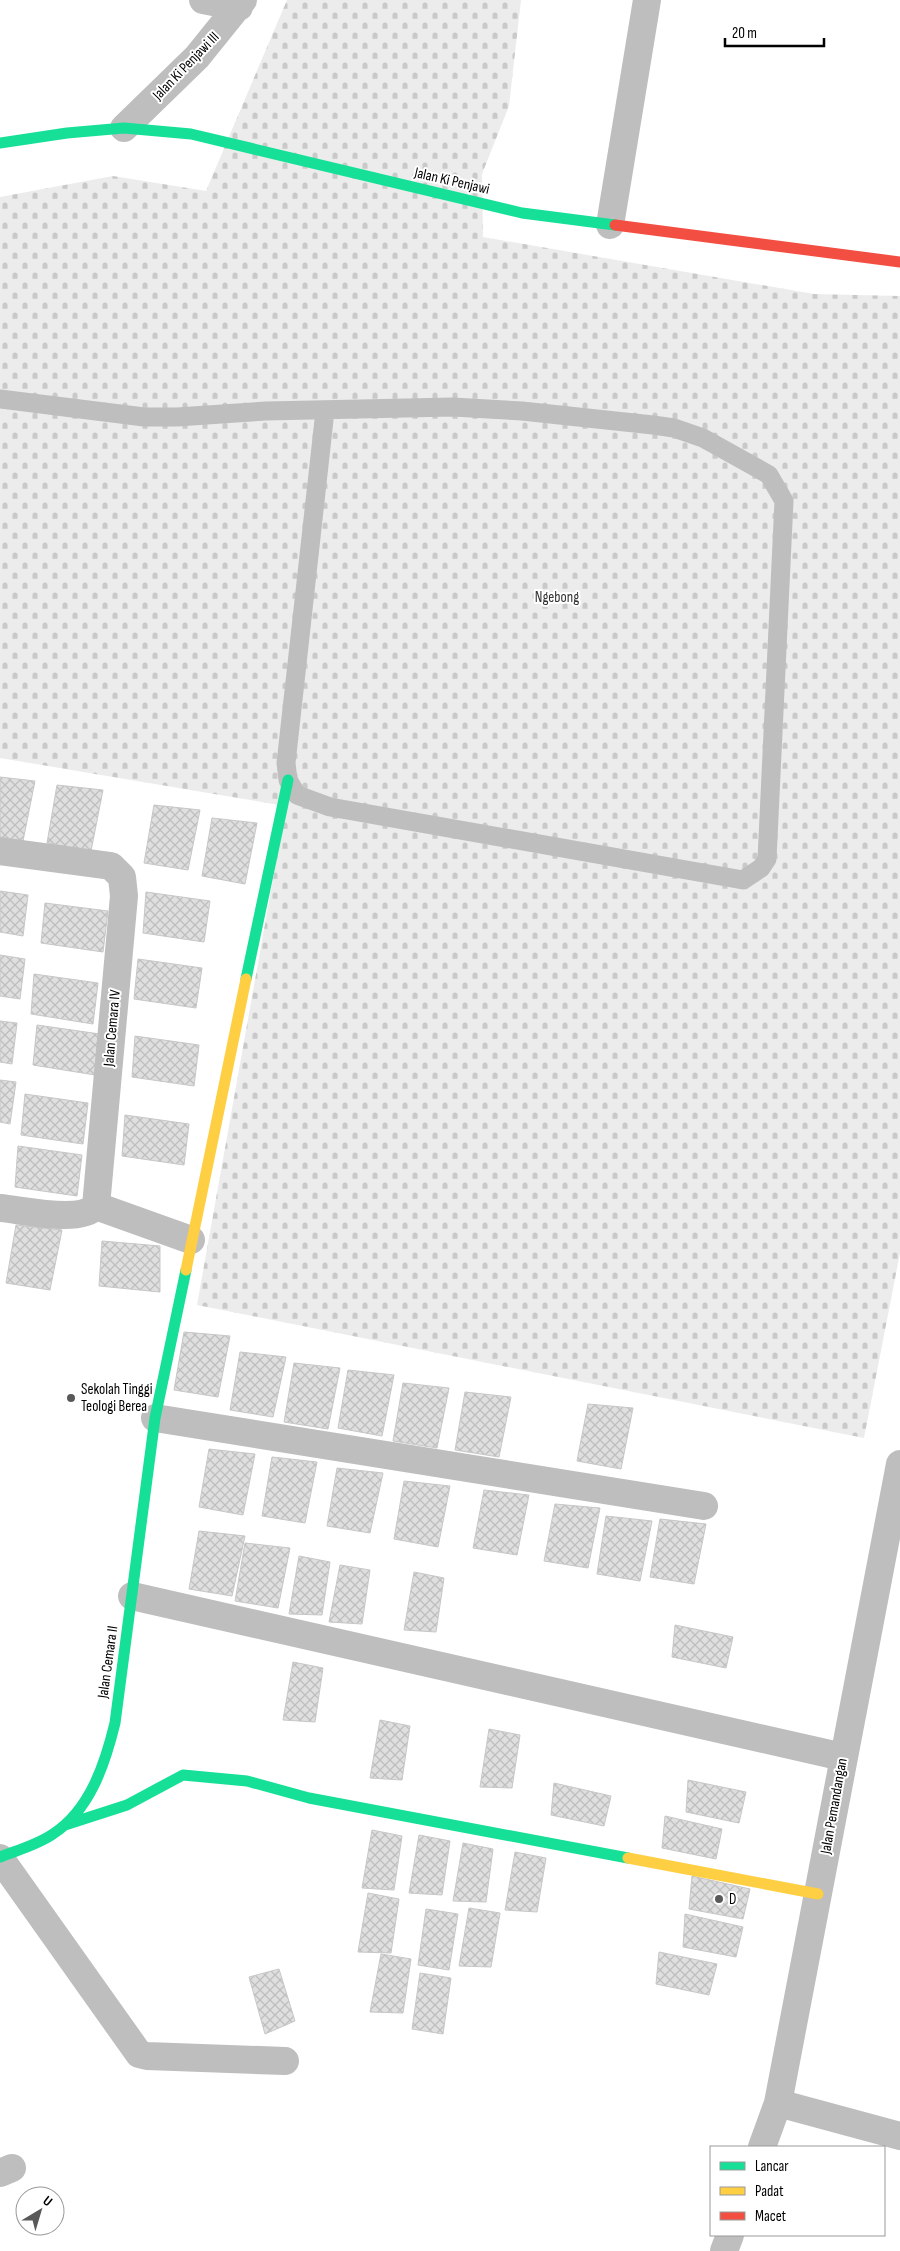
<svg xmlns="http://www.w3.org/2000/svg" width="900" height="2251" font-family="'Sofia Sans Condensed',sans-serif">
	<defs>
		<pattern id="cemetery-stones" width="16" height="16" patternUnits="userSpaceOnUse" patternTransform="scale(1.25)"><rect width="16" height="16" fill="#ececec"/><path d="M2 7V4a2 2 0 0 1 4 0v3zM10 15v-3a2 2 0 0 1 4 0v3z" fill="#c9c9c9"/></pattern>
		<pattern id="building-cross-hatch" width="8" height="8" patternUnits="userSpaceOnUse" patternTransform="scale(1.25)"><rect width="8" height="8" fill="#dfdfdf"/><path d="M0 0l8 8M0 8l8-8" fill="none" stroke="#bebebe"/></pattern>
	</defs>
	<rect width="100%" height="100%" fill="#fff"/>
	<!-- cemetery -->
	<path fill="url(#cemetery-stones)" d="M 287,0 L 521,0 L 509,106 L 482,174 L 483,237 L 814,294 L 900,296 L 900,1253 L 864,1438 L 197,1305 L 286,806 L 0,758 L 0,197 L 113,176 L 206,191 Z"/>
	<!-- building -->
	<path fill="url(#building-cross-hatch)" stroke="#c7c7c7" d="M 0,777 L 35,781 L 23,841 L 0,837 Z
		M 57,785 L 103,790 L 91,851 L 47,843 Z
		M 154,805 L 200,810 L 188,870 L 144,863 Z
		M 212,818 L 257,823 L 245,884 L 202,876 Z
		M 0,891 L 28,895 L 23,936 L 0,932 Z
		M 146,892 L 210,901 L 204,942 L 143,933 Z
		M 45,903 L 108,911 L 103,952 L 41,943 Z
		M 0,955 L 25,959 L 20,999 L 0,996 Z
		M 138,959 L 202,968 L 196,1008 L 134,999 Z
		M 34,974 L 98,983 L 93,1024 L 31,1014 Z
		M 0,1021 L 17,1023 L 12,1064 L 0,1062 Z
		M 37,1025 L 100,1034 L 95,1075 L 33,1065 Z
		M 135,1036 L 199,1045 L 194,1086 L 132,1077 Z
		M 0,1080 L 16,1082 L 10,1124 L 0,1122 Z
		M 25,1094 L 88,1103 L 83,1144 L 21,1135 Z
		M 125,1115 L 189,1124 L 184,1165 L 122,1156 Z
		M 18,1146 L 82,1155 L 77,1196 L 15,1187 Z
		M 16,1225 L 62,1230 L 50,1290 L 6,1283 Z
		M 102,1241 L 160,1246 L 160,1292 L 99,1286 Z
		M 184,1332 L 230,1336 L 218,1397 L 174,1390 Z
		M 240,1352 L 286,1357 L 273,1417 L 230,1410 Z
		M 294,1363 L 340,1368 L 328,1429 L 284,1422 Z
		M 348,1370 L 394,1375 L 382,1436 L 338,1428 Z
		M 403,1383 L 449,1388 L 437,1448 L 393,1441 Z
		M 465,1392 L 511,1397 L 499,1457 L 455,1450 Z
		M 588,1404 L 633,1408 L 621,1469 L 577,1461 Z
		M 209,1449 L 255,1454 L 243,1515 L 199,1507 Z
		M 272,1457 L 317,1462 L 305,1523 L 262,1516 Z
		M 337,1468 L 383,1473 L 370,1533 L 327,1526 Z
		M 404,1481 L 450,1486 L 438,1547 L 394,1539 Z
		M 484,1490 L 529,1495 L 517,1555 L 473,1548 Z
		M 555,1504 L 600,1508 L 588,1568 L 544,1561 Z
		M 606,1516 L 652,1521 L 640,1581 L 597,1574 Z
		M 660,1519 L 706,1524 L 694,1584 L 650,1577 Z
		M 199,1531 L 245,1536 L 232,1596 L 189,1589 Z
		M 245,1543 L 290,1548 L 278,1608 L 235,1601 Z
		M 299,1556 L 330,1562 L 322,1615 L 289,1614 Z
		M 340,1565 L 370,1570 L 362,1624 L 329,1622 Z
		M 414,1572 L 444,1578 L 436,1632 L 404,1630 Z
		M 675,1625 L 733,1637 L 726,1668 L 672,1657 Z
		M 293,1662 L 323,1668 L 315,1722 L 283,1720 Z
		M 380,1720 L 410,1726 L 402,1780 L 370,1778 Z
		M 489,1729 L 520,1735 L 512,1788 L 480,1787 Z
		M 688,1780 L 746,1792 L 739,1823 L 686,1812 Z
		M 554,1783 L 611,1796 L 604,1826 L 551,1815 Z
		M 665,1816 L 722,1829 L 716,1859 L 662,1848 Z
		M 372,1830 L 402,1836 L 394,1890 L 362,1888 Z
		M 419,1835 L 450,1841 L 442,1895 L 409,1893 Z
		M 463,1843 L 493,1849 L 486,1902 L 453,1901 Z
		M 515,1852 L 546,1858 L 537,1912 L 505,1910 Z
		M 692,1876 L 750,1889 L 743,1919 L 689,1909 Z
		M 368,1893 L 399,1899 L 391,1953 L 358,1952 Z
		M 469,1908 L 500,1913 L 491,1967 L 459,1966 Z
		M 426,1909 L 458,1914 L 449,1970 L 418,1965 Z
		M 685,1914 L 743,1927 L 736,1957 L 683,1947 Z
		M 659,1952 L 717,1964 L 709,1995 L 656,1984 Z
		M 381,1954 L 411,1959 L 403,2013 L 370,2012 Z
		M 279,1969 L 295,2021 L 265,2034 L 249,1977 Z
		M 420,1973 L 451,1978 L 443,2034 L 412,2029 Z"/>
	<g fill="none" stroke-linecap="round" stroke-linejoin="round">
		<!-- lane -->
		<path stroke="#bebebe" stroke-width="19" d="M 0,399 L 144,417 L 177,417 L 266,411 L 453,407 L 522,411 L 653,425 L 674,428 L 703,438 L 757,468 L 769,475 L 784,501 L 767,859 L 761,868 L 743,880 L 330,807 L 297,795 L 288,780 L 286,763 L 325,411"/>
		<!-- street -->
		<path stroke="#bebebe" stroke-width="28" d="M 203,0 L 239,7
			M 124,128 L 197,57 L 243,0
			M 610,225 L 647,0
			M 0,851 L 111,866 L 122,877 L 124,896 L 96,1206 C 80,1224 24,1210 0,1208
			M 96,1206 L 191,1240
			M 155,1418 L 704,1506
			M 132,1596 L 843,1757
			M 0,1858 L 139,2054 L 147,2056 L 285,2061
			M 778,2103 L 900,2136
			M 762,2147 L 778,2103 L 900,1464
			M 0,2173 L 12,2168
			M 724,2251 L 730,2235"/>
		<!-- fast -->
		<path stroke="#16e098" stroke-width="11" d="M 0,143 L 67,133 L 124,128 L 191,134 L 522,213 L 615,225
			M 246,979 L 288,780
			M 65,1825 L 127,1805 L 183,1775 L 247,1781 L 309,1798 L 628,1858
			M 0,1857 C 18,1850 37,1845 53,1834 C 90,1810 105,1764 115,1723 L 155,1418 L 186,1270"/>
		<!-- slow -->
		<path stroke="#ffcf43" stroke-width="11" d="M 186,1270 L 246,979
			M 628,1858 L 818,1894"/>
		<!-- jam -->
		<path stroke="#f24e42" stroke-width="11" d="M 615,225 L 900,262"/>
	</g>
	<!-- markers -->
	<g fill="#595959" stroke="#fff" stroke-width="2">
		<circle cx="71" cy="1398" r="5"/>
		<circle cx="719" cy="1899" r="5"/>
	</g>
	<g text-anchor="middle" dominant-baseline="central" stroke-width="4" stroke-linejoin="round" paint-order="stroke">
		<!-- street labels -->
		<g font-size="15" fill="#000" stroke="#fff">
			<text transform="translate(186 66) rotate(-46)">Jalan Ki Penjawi III</text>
			<text transform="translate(452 181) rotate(13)">Jalan Ki Penjawi</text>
			<text transform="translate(112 1028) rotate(-85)">Jalan Cemara IV</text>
			<text transform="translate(108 1662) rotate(-82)">Jalan Cemara II</text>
			<text transform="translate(834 1806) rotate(-80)">Jalan Pemandangan</text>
		</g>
		<!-- park labels -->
		<g font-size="15" fill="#333" stroke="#fff">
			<text x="557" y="597">Ngebong</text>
		</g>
		<!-- poi labels -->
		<g font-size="15" fill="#000" stroke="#fff" text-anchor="start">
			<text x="81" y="1389">Sekolah Tinggi<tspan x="81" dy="17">Teologi Berea</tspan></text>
			<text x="729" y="1899">D</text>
		</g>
	</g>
	<!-- legend -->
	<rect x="710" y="2146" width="175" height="90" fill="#ffffff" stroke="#999999"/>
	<rect x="720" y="2162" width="25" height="8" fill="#16e098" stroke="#999999"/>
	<text x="755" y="2171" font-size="15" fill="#000000">Lancar</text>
	<rect x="720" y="2187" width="25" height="8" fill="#ffcf43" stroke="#999999"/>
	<text x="755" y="2196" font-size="15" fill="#000000">Padat</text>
	<rect x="720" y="2212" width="25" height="8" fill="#f24e42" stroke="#999999"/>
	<text x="755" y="2221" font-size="15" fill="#000000">Macet</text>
	<!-- north arrow -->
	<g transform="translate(40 2211) rotate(38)"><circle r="24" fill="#ffffff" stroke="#999999"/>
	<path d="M0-4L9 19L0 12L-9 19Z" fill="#595959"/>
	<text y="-8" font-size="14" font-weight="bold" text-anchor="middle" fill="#000000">U</text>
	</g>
	<!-- scale -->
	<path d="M725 38v8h99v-8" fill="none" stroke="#000000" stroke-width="2.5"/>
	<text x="732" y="38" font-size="15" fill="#000000" stroke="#ffffff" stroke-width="4" paint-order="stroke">20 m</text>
</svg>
